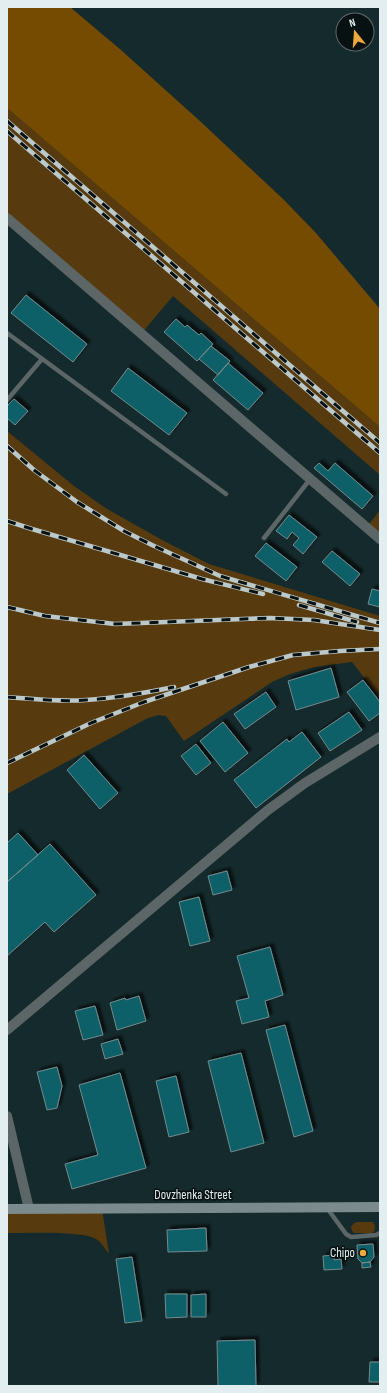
<svg xmlns="http://www.w3.org/2000/svg" width="387" height="1393" font-family="'Sofia Sans Condensed',sans-serif">
	<defs>
		<filter id="shadow"><feDropShadow dx="3.5" dy="-3.5" stdDeviation="1" flood-color="#0009"/></filter>
	</defs>
	<rect width="100%" height="100%" fill="#152a2c"/>
	<!-- green -->
	<path fill="#573b0f" d="M 7,108 L 380,427 L 380,475 L 173,296 L 141,334 L 7,217 Z
		M 7,431 L 74,486 L 107,509 L 164,541 L 209,564 L 380,616 L 380,698 L 352,662 L 314,667 L 290,674 L 272,682 L 184,741 L 166,716 L 159,715 L 148,718 L 7,794 Z
		M 380,510 L 380,539 L 367,527 Z
		M 7,1209 L 102,1209 L 109,1254 C 105,1249 101,1241 94,1238 C 79,1231 26,1233 7,1233 Z
		M 357,1222 L 373,1222 L 375,1226 L 374,1232 L 371,1233 L 354,1233 L 352,1231 L 351,1227 L 354,1223 Z"/>
	<!-- forest -->
	<path fill="#744b00" d="M 7,7 L 70,7 L 121,50 L 201,122 L 283,199 L 316,233 L 380,309 L 380,427 L 7,108 Z"/>
	<!-- building -->
	<path fill="#0d5e67" stroke="#748b8e" filter="url(#shadow)" d="M 26,295 L 87,344 L 73,362 L 11,313 Z
		M 176,319 L 185,327 L 187,325 L 199,335 L 201,333 L 213,344 L 197,361 L 164,332 Z
		M 211,346 L 230,361 L 218,375 L 199,359 Z
		M 228,363 L 263,393 L 248,410 L 213,380 Z
		M 128,368 L 187,413 L 169,435 L 111,391 Z
		M 14,399 L 28,411 L 15,425 L 7,418 L 7,406 Z
		M 319,463 L 328,471 L 335,463 L 373,496 L 362,509 L 314,468 Z
		M 289,515 L 317,537 L 303,554 L 293,545 L 299,538 L 292,532 L 287,539 L 276,531 Z
		M 266,543 L 297,567 L 286,581 L 255,556 Z
		M 332,551 L 360,574 L 350,586 L 322,562 Z
		M 372,589 L 380,591 L 380,607 L 368,604 Z
		M 331,668 L 339,697 L 296,710 L 288,681 Z
		M 363,680 L 380,702 L 380,713 L 369,721 L 347,692 Z
		M 266,692 L 276,707 L 245,729 L 234,714 Z
		M 349,712 L 362,730 L 330,751 L 318,733 Z
		M 223,722 L 248,753 L 225,772 L 200,741 Z
		M 302,732 L 321,757 L 256,808 L 234,780 L 287,739 L 289,742 Z
		M 196,744 L 211,763 L 196,775 L 181,756 Z
		M 84,755 L 118,793 L 100,809 L 67,770 Z
		M 18,833 L 38,855 L 7,882 L 7,843 Z
		M 50,844 L 96,895 L 54,932 L 45,922 L 7,956 L 7,882 Z
		M 227,871 L 232,890 L 213,895 L 208,876 Z
		M 199,897 L 210,941 L 190,946 L 179,902 Z
		M 270,947 L 283,995 L 265,1001 L 269,1017 L 242,1024 L 236,1001 L 249,998 L 237,956 Z
		M 139,996 L 146,1021 L 117,1030 L 110,1003 L 125,998 L 126,1000 Z
		M 95,1006 L 103,1035 L 83,1040 L 75,1011 Z
		M 285,1025 L 313,1131 L 294,1137 L 266,1030 Z
		M 118,1039 L 123,1054 L 105,1059 L 101,1044 Z
		M 241,1053 L 264,1143 L 231,1152 L 208,1061 Z
		M 57,1067 L 62,1086 L 57,1108 L 47,1110 L 37,1072 Z
		M 120,1073 L 146,1168 L 72,1189 L 65,1164 L 98,1155 L 79,1085 Z
		M 176,1076 L 189,1132 L 169,1137 L 156,1081 Z
		M 206,1228 L 207,1251 L 168,1252 L 167,1230 Z
		M 373,1244 L 374,1257 L 370,1262 L 362,1263 L 358,1259 L 357,1245 Z
		M 334,1255 L 334,1260 L 341,1259 L 342,1269 L 324,1270 L 323,1256 Z
		M 132,1257 L 142,1321 L 125,1323 L 116,1259 Z
		M 370,1262 L 371,1267 L 362,1268 L 362,1263 Z
		M 165,1294 L 187,1294 L 187,1317 L 166,1318 Z
		M 206,1294 L 206,1317 L 191,1317 L 191,1295 Z
		M 255,1340 L 256,1386 L 218,1386 L 217,1341 Z
		M 370,1362 L 380,1362 L 380,1382 L 369,1382 Z"/>
	<g fill="none" stroke-linecap="round" stroke-linejoin="round">
		<!-- service -->
		<path stroke="#5c6667" stroke-width="4.5" d="M 7,333 L 226,494
			M 7,400 L 42,359
			M 264,538 L 311,478
			M 327,1208 L 346,1234 L 351,1237 L 376,1235 L 380,1233"/>
		<!-- tertiary -->
		<path stroke="#5c6667" stroke-width="10" d="M 7,218 L 380,539
			M 7,1030 L 268,810 L 305,783 L 380,737
			M 7,1116 L 29,1209"/>
		<!-- secondary -->
		<path stroke="#7b8a8c" stroke-width="10" d="M 7,1209 L 380,1207"/>
		<defs>
			<path id="rail" d="M 7,121 L 380,443
				M 7,131 L 380,453
				M 7,446 L 34,470 L 77,502 L 124,531 L 152,545 L 220,576 L 380,623
				M 7,521 L 32,529 L 202,579 L 263,594
				M 299,605 L 357,622
				M 7,607 L 45,616 L 115,624 L 270,618 L 314,620 L 380,630
				M 7,697 C 33,699 60,702 86,700 C 116,698 145,693 174,687
				M 7,763 L 91,723 L 144,702 L 249,667 L 293,655 L 340,651 L 380,649"/>
		</defs>
		<!-- rail casing -->
		<use href="#rail" stroke="#bbc9cb" stroke-width="4.5"/>
		<!-- rail -->
		<use href="#rail" stroke="#081112" stroke-width="3" stroke-dasharray="9" stroke-linecap="butt"/>
	</g>
	<!-- markers -->
	<circle fill="#eda83b" stroke="#081112" stroke-width="1.5" cx="363" cy="1253" r="4"/>
	<g text-anchor="middle" dominant-baseline="central" stroke-width="3" stroke-linejoin="round" paint-order="stroke">
		<!-- street labels -->
		<g font-size="13" fill="#e2eef0" stroke="#081112">
			<text x="193" y="1195">Dovzhenka Street</text>
		</g>
		<!-- poi labels -->
		<g font-size="13" fill="#e2eef0" stroke="#081112" text-anchor="end">
			<text x="355" y="1253">Chipo</text>
		</g>
	</g>
	<!-- border -->
	<rect width="387" height="1393" fill="none" stroke="#e2eef0" stroke-width="16"/>
	<!-- north arrow -->
	<g transform="translate(355 32) rotate(343)"><circle r="19" fill="#081112" stroke="#5f696b"/>
	<path d="M0-3L7 15L0 10L-7 15Z" fill="#eda83b"/>
	<text y="-6" font-size="11" font-weight="bold" text-anchor="middle" fill="#e2eef0">N</text>
	</g>
</svg>
